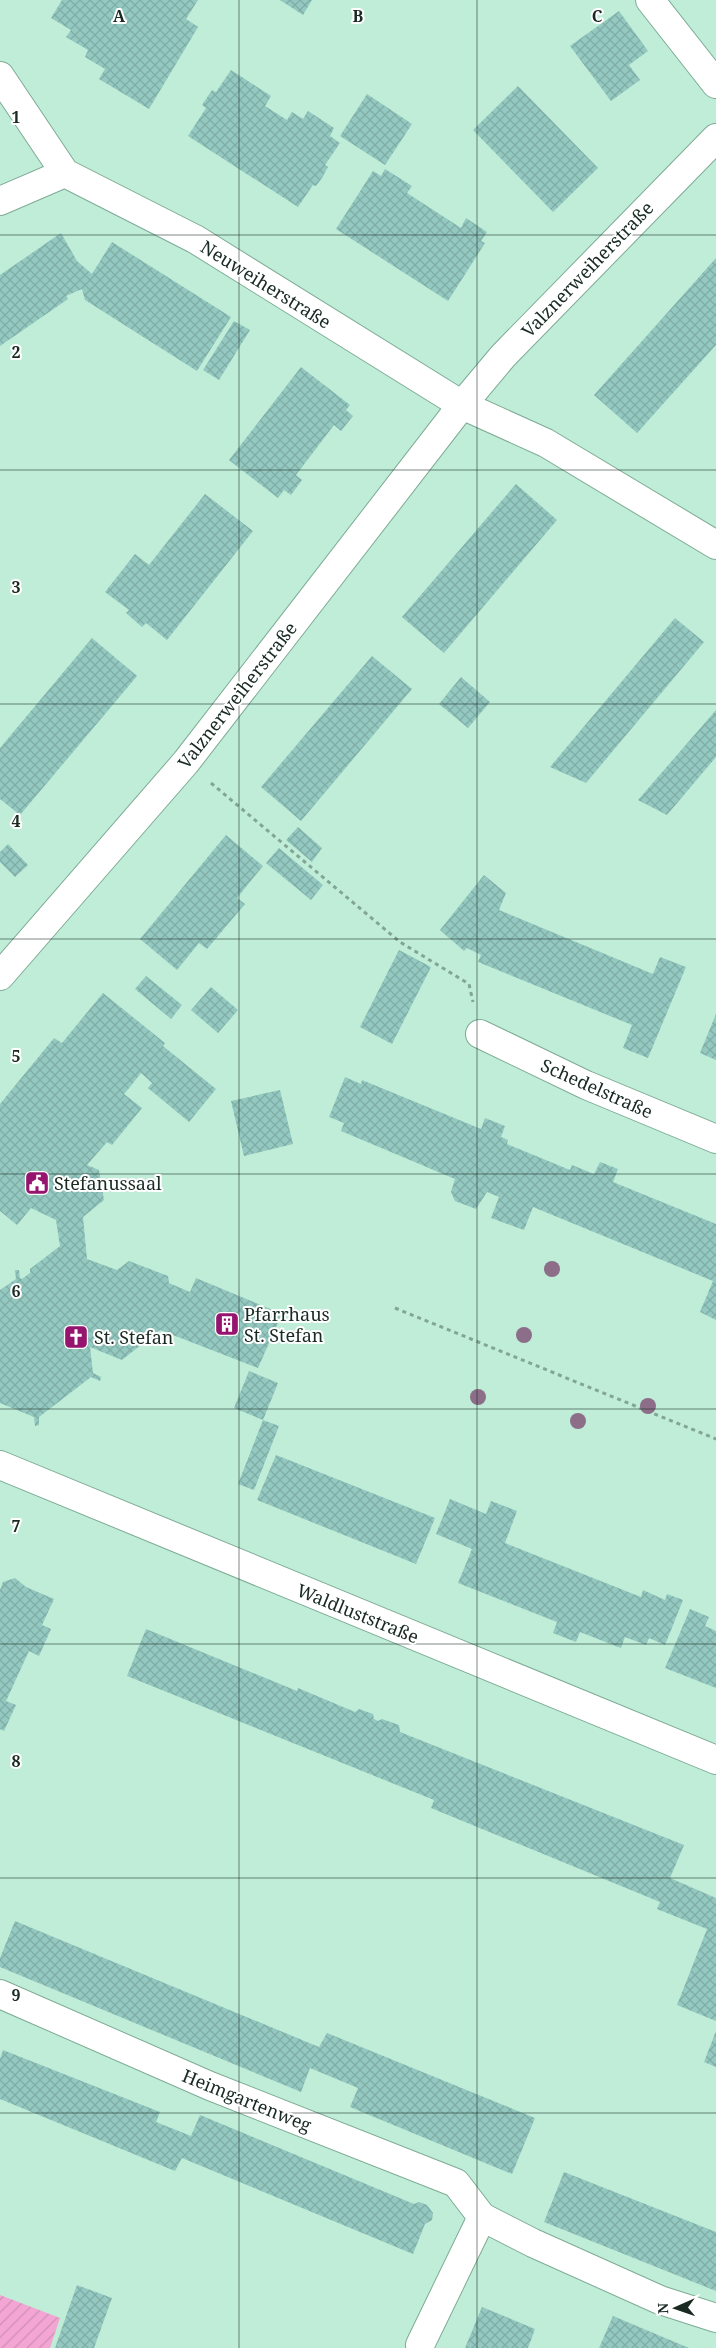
<svg xmlns="http://www.w3.org/2000/svg" width="716" height="2348" font-family="'Noto Serif',serif">
	<defs>
		<pattern id="garden-furrows" width="10" height="10" patternUnits="userSpaceOnUse" patternTransform="scale(1.25)"><rect width="10" height="10" fill="#f3a6d3"/><path d="M-1 1l2-2M0 10L10 0M9 11l2-2" fill="none" stroke="#d08fb5"/></pattern>
		<pattern id="building-cross-hatch" width="8" height="8" patternUnits="userSpaceOnUse" patternTransform="scale(1.25)"><rect width="8" height="8" fill="#94c9c1"/><path d="M0 0l8 8M0 8l8-8" fill="none" stroke="#7fada6"/></pattern>
	</defs>
	<rect width="100%" height="100%" fill="#bfedd7"/>
	<!-- garden -->
	<path fill="url(#garden-furrows)" d="M 0,2295 L 60,2318 L 50,2348 L 0,2348 Z"/>
	<!-- building -->
	<path fill="url(#building-cross-hatch)" d="M 62,0 L 198,0 L 186,19 L 198,27 L 149,109 L 99,79 L 105,69 L 85,57 L 88,50 L 66,37 L 71,30 L 51,18 Z
		M 280,0 L 312,0 L 303,15 Z
		M 619,11 L 648,51 L 629,65 L 640,80 L 611,101 L 570,46 Z
		M 231,70 L 271,96 L 265,106 L 287,120 L 292,112 L 303,119 L 308,111 L 334,128 L 330,136 L 340,143 L 325,165 L 328,167 L 322,178 L 316,186 L 313,185 L 298,207 L 188,136 L 206,108 L 202,105 L 212,90 L 216,92 Z
		M 518,86 L 598,168 L 553,212 L 473,130 Z
		M 367,94 L 412,124 L 385,165 L 340,136 Z
		M 385,169 L 412,186 L 407,193 L 461,228 L 466,218 L 487,232 L 481,241 L 485,243 L 448,301 L 336,229 L 373,171 L 381,176 Z
		M 61,233 L 77,261 L 92,274 L 112,242 L 231,317 L 197,371 L 85,300 L 82,289 L 66,296 L 68,299 L 0,346 L 0,275 Z
		M 716,258 L 716,345 L 637,433 L 594,395 Z
		M 234,321 L 250,330 L 219,380 L 203,370 Z
		M 301,367 L 350,405 L 346,410 L 353,416 L 341,431 L 334,425 L 296,475 L 302,480 L 291,495 L 284,490 L 278,498 L 229,460 Z
		M 516,484 L 557,520 L 444,653 L 402,617 Z
		M 205,494 L 253,531 L 167,640 L 146,623 L 142,627 L 126,613 L 129,610 L 105,592 L 135,554 L 149,565 Z
		M 675,618 L 704,642 L 586,783 L 550,767 Z
		M 92,638 L 137,676 L 20,815 L 0,799 L 0,748 Z
		M 372,656 L 412,689 L 301,821 L 261,787 Z
		M 461,677 L 490,702 L 468,728 L 439,704 Z
		M 716,710 L 716,757 L 667,815 L 638,800 Z
		M 298,827 L 322,848 L 312,862 L 286,840 Z
		M 226,835 L 263,866 L 237,898 L 245,904 L 207,949 L 199,943 L 177,970 L 140,939 Z
		M 8,844 L 28,865 L 15,877 L 0,862 L 0,852 Z
		M 279,848 L 323,885 L 311,900 L 266,863 Z
		M 484,875 L 506,893 L 499,910 L 653,974 L 660,957 L 686,967 L 648,1058 L 623,1048 L 632,1025 L 478,962 L 481,955 L 467,948 L 464,951 L 440,930 Z
		M 399,950 L 431,967 L 392,1044 L 360,1027 Z
		M 146,976 L 182,1005 L 171,1019 L 135,989 Z
		M 211,987 L 238,1010 L 218,1033 L 191,1010 Z
		M 103,993 L 165,1043 L 163,1046 L 216,1089 L 189,1122 L 148,1088 L 152,1083 L 141,1073 L 130,1087 L 124,1094 L 142,1108 L 112,1145 L 107,1142 L 87,1165 L 99,1170 L 104,1200 L 83,1217 L 87,1259 L 117,1270 L 129,1261 L 168,1276 L 169,1283 L 190,1292 L 196,1278 L 282,1314 L 258,1368 L 160,1330 L 122,1360 L 90,1347 L 93,1373 L 101,1377 L 100,1381 L 91,1377 L 39,1417 L 39,1425 L 35,1426 L 34,1417 L 0,1403 L 0,1290 L 16,1279 L 15,1270 L 19,1270 L 20,1278 L 22,1279 L 30,1273 L 30,1269 L 60,1246 L 56,1220 L 31,1208 L 17,1225 L 0,1211 L 0,1104 L 54,1038 L 62,1043 Z
		M 716,1014 L 716,1060 L 700,1053 Z
		M 345,1077 L 361,1084 L 362,1080 L 481,1129 L 485,1118 L 505,1126 L 501,1137 L 508,1140 L 507,1144 L 570,1170 L 572,1165 L 594,1174 L 600,1162 L 618,1169 L 613,1182 L 716,1224 L 716,1320 L 700,1312 L 713,1281 L 533,1207 L 524,1230 L 491,1218 L 499,1197 L 487,1192 L 476,1209 L 455,1201 L 451,1192 L 455,1179 L 341,1131 L 344,1123 L 329,1117 Z
		M 280,1090 L 293,1144 L 244,1156 L 231,1101 Z
		M 249,1371 L 278,1383 L 263,1420 L 234,1408 Z
		M 263,1420 L 279,1426 L 254,1490 L 238,1484 Z
		M 276,1455 L 435,1518 L 416,1564 L 257,1500 Z
		M 450,1499 L 486,1514 L 491,1501 L 517,1511 L 505,1543 L 641,1597 L 643,1590 L 665,1600 L 667,1594 L 683,1600 L 665,1645 L 649,1638 L 646,1645 L 625,1637 L 621,1648 L 580,1632 L 576,1642 L 553,1633 L 557,1622 L 458,1583 L 472,1549 L 436,1534 Z
		M 15,1578 L 26,1587 L 54,1599 L 42,1625 L 51,1629 L 39,1656 L 29,1651 L 6,1701 L 16,1705 L 4,1731 L 0,1729 L 0,1590 L 3,1582 Z
		M 690,1609 L 709,1617 L 705,1626 L 716,1631 L 716,1688 L 665,1668 Z
		M 146,1629 L 297,1691 L 298,1688 L 355,1712 L 359,1709 L 373,1714 L 374,1719 L 378,1721 L 382,1719 L 399,1725 L 400,1732 L 684,1845 L 670,1878 L 716,1898 L 716,2021 L 677,2005 L 707,1929 L 657,1909 L 660,1902 L 431,1808 L 434,1800 L 127,1676 Z
		M 15,1921 L 319,2047 L 327,2033 L 535,2118 L 512,2174 L 350,2107 L 358,2088 L 310,2068 L 301,2092 L 0,1967 L 0,1958 Z
		M 716,2031 L 716,2067 L 704,2062 Z
		M 3,2050 L 160,2112 L 156,2122 L 191,2136 L 200,2115 L 414,2204 L 419,2202 L 427,2205 L 433,2213 L 432,2220 L 425,2224 L 413,2254 L 182,2158 L 175,2171 L 0,2099 L 0,2059 Z
		M 564,2172 L 716,2232 L 716,2291 L 544,2222 Z
		M 77,2285 L 112,2298 L 94,2348 L 55,2348 Z
		M 482,2307 L 535,2329 L 528,2348 L 465,2348 Z
		M 613,2316 L 689,2348 L 599,2348 Z"/>
	<g fill="none" stroke-linecap="round" stroke-linejoin="round">
		<defs>
			<path id="minor" d="M 650,0 L 716,84
				M 0,76 L 65,173
				M 0,201 L 65,173 L 195,239 L 462,405 L 546,443 L 716,545
				M 0,976 L 186,762 L 462,405 L 503,356 L 716,138
				M 480,1034 L 586,1085 L 716,1139
				M 0,1465 L 716,1760
				M 0,1994 L 210,2086 L 456,2183 L 482,2217 L 533,2243 L 660,2300 L 716,2318
				M 420,2345 L 482,2217"/>
		</defs>
		<!-- minor casing -->
		<use href="#minor" stroke="#7eab96" stroke-width="30"/>
		<!-- path -->
		<path stroke="#82a595" stroke-width="3" stroke-dasharray="4 4" stroke-linecap="butt" d="M 211,783 L 400,942 L 469,984 L 473,1002
			M 395,1308 L 716,1439"/>
		<!-- minor -->
		<use href="#minor" stroke="#fff" stroke-width="28"/>
	</g>
	<!-- trees -->
	<g fill="#8c6e89">
		<circle cx="552" cy="1269" r="8"/>
		<circle cx="524" cy="1335" r="8"/>
		<circle cx="478" cy="1397" r="8"/>
		<circle cx="648" cy="1406" r="8"/>
		<circle cx="578" cy="1421" r="8"/>
	</g>
	<!-- grid -->
	<path fill="none" stroke="#182a22" stroke-width="1" stroke-opacity="0.55" d="M 239,0 L 239,2348M 477,0 L 477,2348M 0,235 L 716,235M 0,470 L 716,470M 0,704 L 716,704M 0,939 L 716,939M 0,1174 L 716,1174M 0,1409 L 716,1409M 0,1644 L 716,1644M 0,1878 L 716,1878M 0,2113 L 716,2113"/>
	<!-- icons -->
	<defs>
		<symbol id="civic-square" viewBox="-11 -11 22 22"><rect x="-9" y="-9" width="18" height="18" rx="4" fill="#94146e" stroke="#fff"/><path d="M-.6-6.5H3V-4.5H.6V-3L4-1V1h2V6H-6V1h2V-1L-.6-3ZM-1.2 2.5V6h2.4V2.5Z" fill="#fff"/></symbol>
		<symbol id="building-square" viewBox="-11 -11 22 22"><rect x="-9" y="-9" width="18" height="18" rx="4" fill="#94146e" stroke="#fff"/><path d="M-4-6H4V6H1V3H-1V6H-4ZM-2.5-4.3h1.7v1.8h-1.7ZM.8-4.3h1.7v1.8H.8ZM-2.5-1h1.7V.8h-1.7ZM.8-1h1.7V.8H.8Z" fill="#fff"/></symbol>
		<symbol id="church-square" viewBox="-11 -11 22 22"><rect x="-9" y="-9" width="18" height="18" rx="4" fill="#94146e" stroke="#fff"/><path d="M-1.2-6h2.4v3.5h3.3v2.4h-3.3V6h-2.4V-.1h-3.3v-2.4h3.3Z" fill="#fff"/></symbol>
	</defs>
	<g fill-rule="evenodd">
		<use href="#civic-square" x="23" y="1169" width="28" height="28"/>
		<use href="#building-square" x="213" y="1310" width="28" height="28"/>
		<use href="#church-square" x="62" y="1323" width="28" height="28"/>
	</g>
	<g text-anchor="middle" dominant-baseline="central" stroke-width="4" stroke-linejoin="round" paint-order="stroke">
		<!-- street labels -->
		<g font-size="18" fill="#182a22" stroke="#fff">
			<text transform="translate(587 269) rotate(-46)">Valznerweiherstraße</text>
			<text transform="translate(266 284) rotate(32)">Neuweiherstraße</text>
			<text transform="translate(237 695) rotate(-52)">Valznerweiherstraße</text>
			<text transform="translate(597 1088) rotate(24)">Schedelstraße</text>
			<text transform="translate(358 1613) rotate(22)">Waldluststraße</text>
			<text transform="translate(247 2100) rotate(22)">Heimgartenweg</text>
		</g>
		<!-- poi labels -->
		<g font-size="18" fill="#182a22" stroke="#fff" text-anchor="start">
			<text x="54" y="1183">Stefanussaal</text>
			<text x="244" y="1314">Pfarrhaus<tspan x="244" dy="21">St. Stefan</tspan></text>
			<text x="94" y="1337">St. Stefan</text>
		</g>
	</g>
	<g font-size="16" text-anchor="middle" font-weight="bold" fill="#182a22" stroke="#fff" stroke-width="4" stroke-linejoin="round" paint-order="stroke">
		<text x="119" y="22">A</text>
		<text x="358" y="22">B</text>
		<text x="597" y="22">C</text>
		<text x="16" y="123">1</text>
		<text x="16" y="358">2</text>
		<text x="16" y="593">3</text>
		<text x="16" y="827">4</text>
		<text x="16" y="1062">5</text>
		<text x="16" y="1297">6</text>
		<text x="16" y="1532">7</text>
		<text x="16" y="1767">8</text>
		<text x="16" y="2001">9</text>
	</g>
	<!-- north arrow -->
	<g transform="translate(676 2308) rotate(268)" stroke="#ffffff" stroke-width="4" paint-order="stroke">
	<path d="M0-4L9 19L0 12L-9 19Z" fill="#182a22"/>
	<text y="-8" font-size="14" font-weight="bold" text-anchor="middle" fill="#182a22">N</text>
	</g>
</svg>
